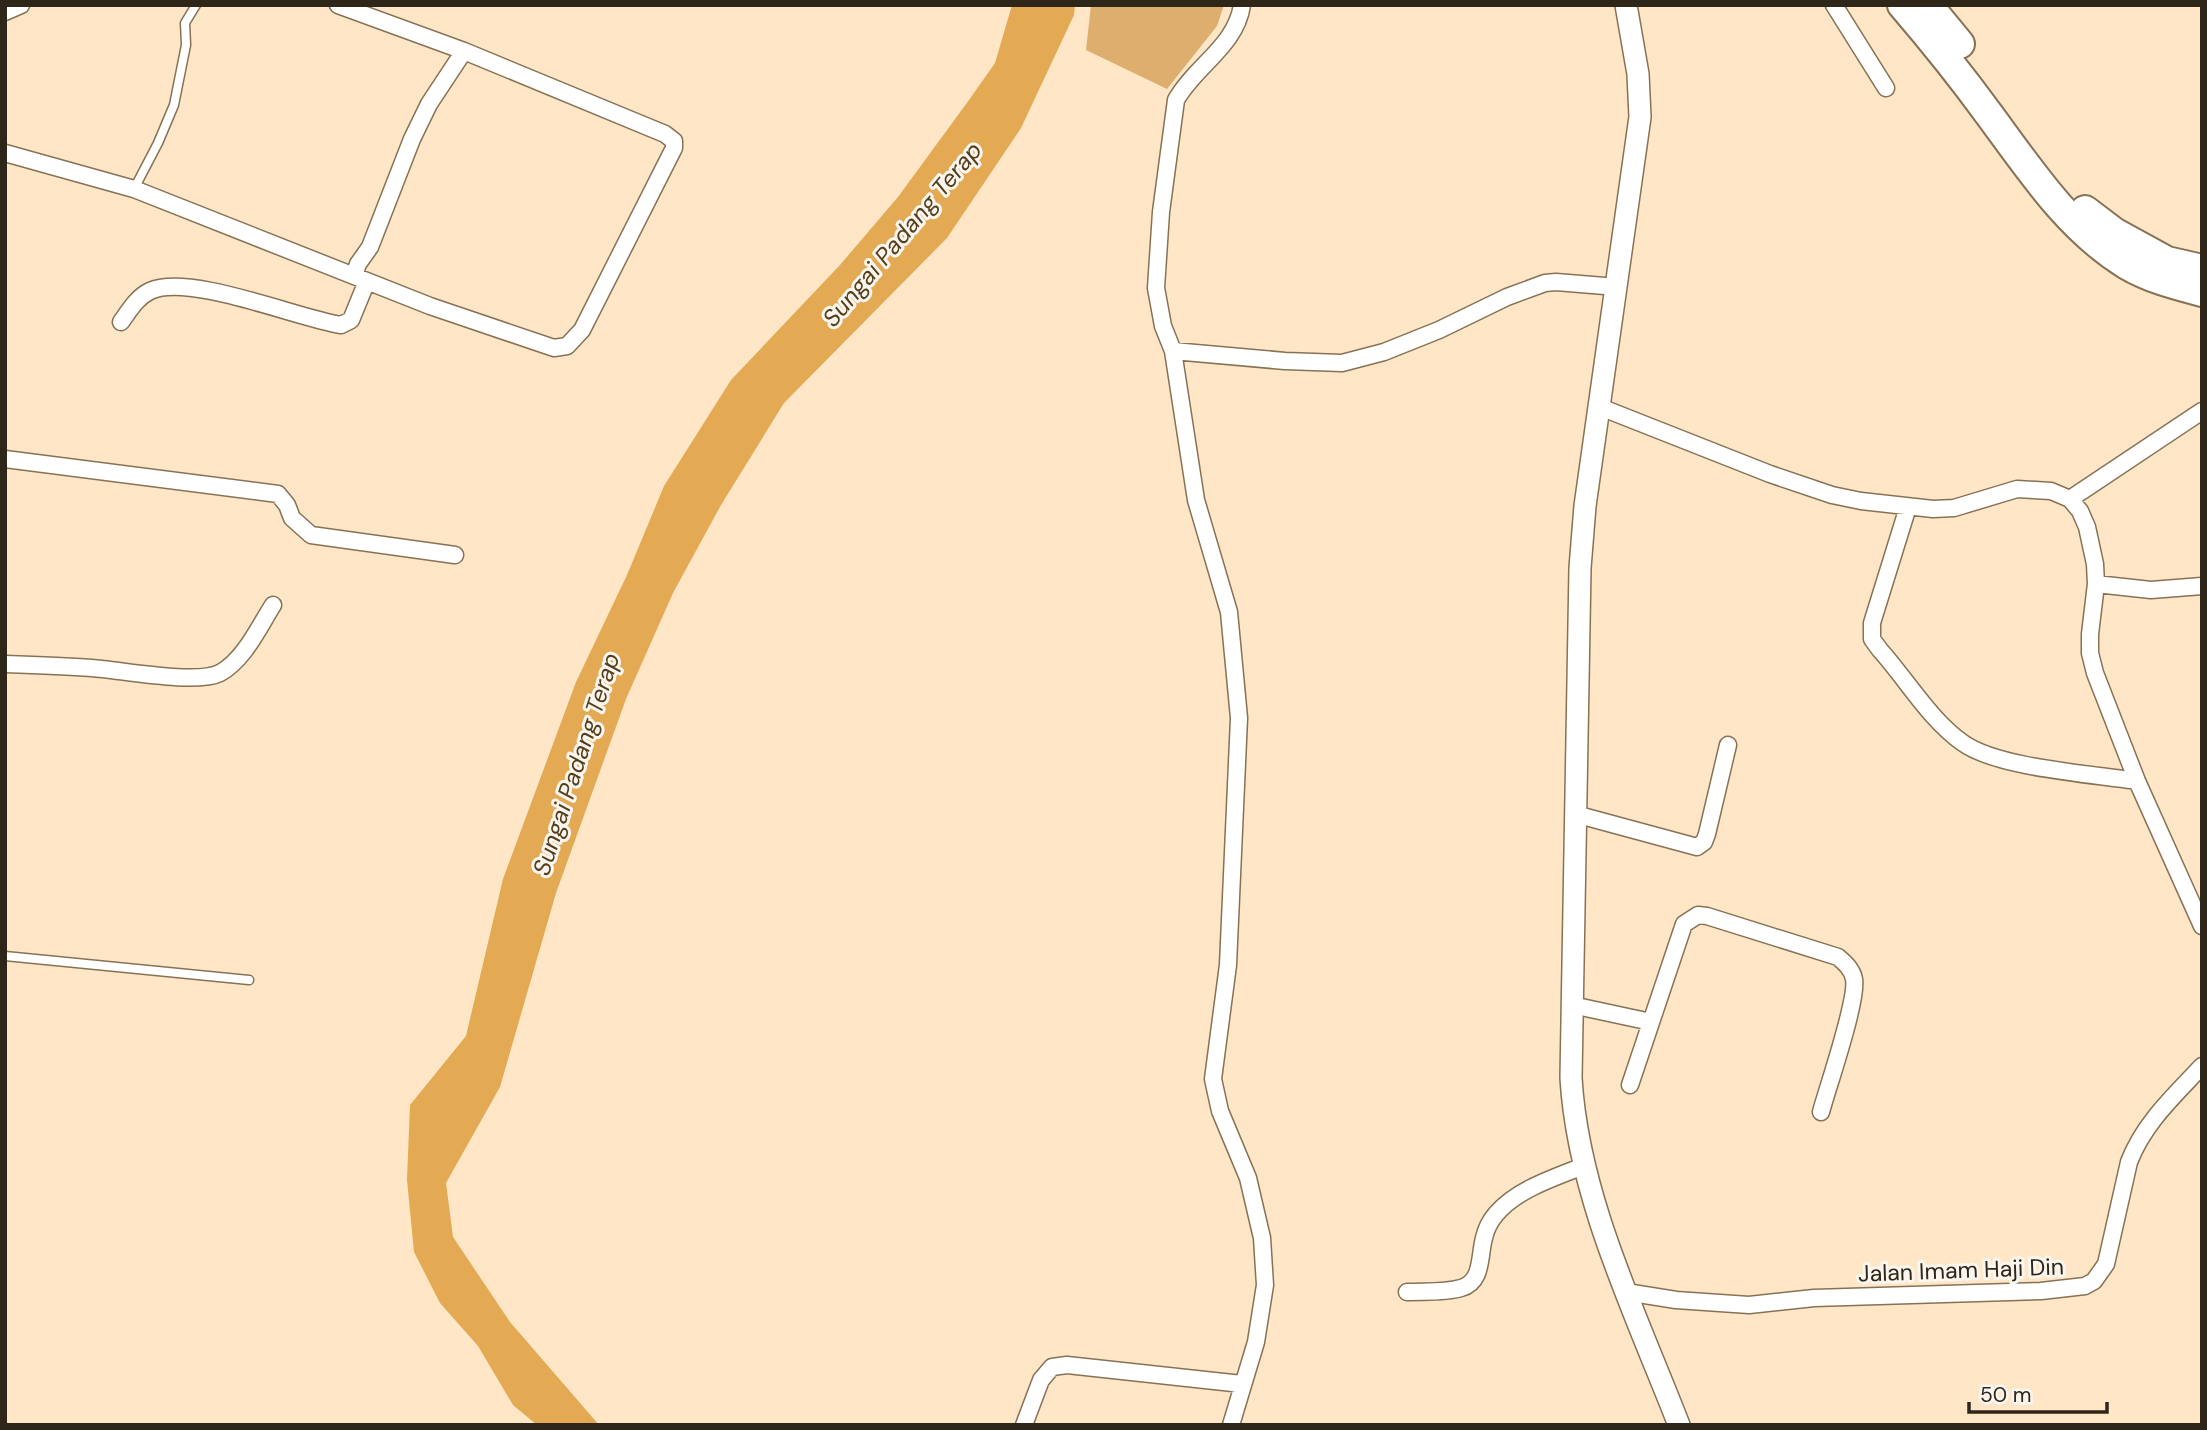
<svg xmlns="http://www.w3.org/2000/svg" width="2207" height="1430" font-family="'DM Sans',sans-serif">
	<rect width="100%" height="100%" fill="#fee6c6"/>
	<!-- green -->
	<path fill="#ddae6e" d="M 1091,5 L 1224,5 L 1217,26 L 1167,89 L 1086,50 Z"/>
	<!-- water -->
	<path fill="#e4a953" d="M 1012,5 L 1075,5 L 1074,15 L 1021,128 L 947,238 L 784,403 L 721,505 L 673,593 L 626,699 L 556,893 L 500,1087 L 446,1183 L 453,1237 L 510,1322 L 599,1425 L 537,1425 L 513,1405 L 478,1346 L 440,1303 L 414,1252 L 407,1180 L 410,1105 L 466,1036 L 503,879 L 576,682 L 627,575 L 664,486 L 731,380 L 840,265 L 898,197 L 969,100 L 995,63 Z"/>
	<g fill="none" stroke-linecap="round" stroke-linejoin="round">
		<defs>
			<path id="lane" d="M 134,189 L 158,143 L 174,105 L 186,45 L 185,23 L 196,5
				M 5,956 L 249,980"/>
			<path id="street" d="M 1834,5 L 1886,88
				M 5,12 L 21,5
				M 5,153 L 134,189 L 430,306 L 554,348 L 567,346 L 582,330 L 674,148 L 674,141 L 665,134 L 464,51 L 338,5
				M 354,276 L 358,264 L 370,247 L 412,139 L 429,104 L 464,51
				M 121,322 C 129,311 137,297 150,291 C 189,273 297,318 341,325 L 351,320 L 367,281
				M 1173,351 L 1285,361 L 1342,363 L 1384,352 L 1439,330 L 1507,297 L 1545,283 L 1556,282 L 1617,287
				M 1600,407 L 1770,474 L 1832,495 L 1861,501 L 1933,509 L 1954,508 L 2017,489 L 2051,491 L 2070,499 L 2080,511 L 2087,527 L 2095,564 L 2096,584 L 2090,634 L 2090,653 L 2095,673 L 2137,781 L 2202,926
				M 5,459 L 278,494 L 287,505 L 292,518 L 311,535 L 455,555
				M 2070,499 L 2202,411
				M 1908,507 L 1872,623 L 1872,639 L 1880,650 C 1907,680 1930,720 1963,743 C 1998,768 2092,774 2137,781
				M 2096,584 L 2151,590 L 2202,586
				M 5,664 C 34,665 63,666 92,668 C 121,670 196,685 220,673 C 244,660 259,627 273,605
				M 1575,814 L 1697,847 L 1704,842 L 1707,834 L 1728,745
				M 1572,1005 L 1651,1022
				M 1630,1085 L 1684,924 L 1698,915 L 1707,916 L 1838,957 C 1845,963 1852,969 1854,979 C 1858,1000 1828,1086 1821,1112
				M 1407,1292 C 1424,1291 1444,1293 1461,1288 C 1483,1282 1479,1256 1484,1238 C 1486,1229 1490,1221 1496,1214 C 1517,1189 1556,1177 1586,1165
				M 1626,1292 L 1676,1300 L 1749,1305 L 1814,1298 L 2041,1291 L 2085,1286 L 2094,1281 L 2106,1264 L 2129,1162 C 2144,1123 2174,1096 2202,1066
				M 1024,1425 L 1041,1380 L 1052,1367 L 1067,1365 L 1242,1384
				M 1231,1425 L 1256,1342 L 1265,1285 L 1262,1238 L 1248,1178 L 1220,1111 L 1213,1079 L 1228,965 L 1239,718 L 1229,612 L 1196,500 L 1173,351 L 1163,326 L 1156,288 L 1161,212 L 1176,100 C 1195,66 1236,46 1242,5"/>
			<path id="secondary" d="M 1626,5 L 1638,74 L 1640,117 L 1585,506 L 1580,568 L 1571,1078 C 1578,1197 1636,1314 1679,1425"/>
			<path id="highway" d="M 1902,5 C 1932,40 1961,76 1988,113 C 2028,167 2068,229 2127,265 C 2151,279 2176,285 2202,292
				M 1928,5 L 1960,44
				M 2085,210 L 2114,232 L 2167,261 L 2202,269"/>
		</defs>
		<!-- lane casing -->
		<use href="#lane" stroke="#877255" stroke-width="11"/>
		<!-- street casing -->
		<use href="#street" stroke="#877255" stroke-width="19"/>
		<!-- secondary casing -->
		<use href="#secondary" stroke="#877255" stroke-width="24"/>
		<!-- highway casing -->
		<use href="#highway" stroke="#877255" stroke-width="32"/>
		<!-- lane -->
		<use href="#lane" stroke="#fff" stroke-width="8"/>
		<!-- street -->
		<use href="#street" stroke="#fff" stroke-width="16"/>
		<!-- secondary -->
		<use href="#secondary" stroke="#fff" stroke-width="21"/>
		<!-- highway -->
		<use href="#highway" stroke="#fff" stroke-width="28"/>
	</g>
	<g text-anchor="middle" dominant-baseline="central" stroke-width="6" stroke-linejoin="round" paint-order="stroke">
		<!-- street labels -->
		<g font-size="23" fill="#2f261a" stroke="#fbf6f0">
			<text transform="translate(1961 1270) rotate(-2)">Jalan Imam Haji Din</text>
		</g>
		<!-- water labels -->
		<g font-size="24" font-style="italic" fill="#563e1a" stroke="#fbf6f0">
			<text transform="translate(902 234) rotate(-50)">Sungai Padang Terap</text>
			<text transform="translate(576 764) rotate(-72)">Sungai Padang Terap</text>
		</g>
	</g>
	<!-- border -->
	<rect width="2207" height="1430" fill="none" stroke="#2f261a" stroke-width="14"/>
	<!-- scale -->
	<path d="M1969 1402v10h138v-10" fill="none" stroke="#2f261a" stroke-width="3.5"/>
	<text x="1980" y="1402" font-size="21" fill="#2f261a" stroke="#fbf6f0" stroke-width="5" paint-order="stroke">50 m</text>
</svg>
